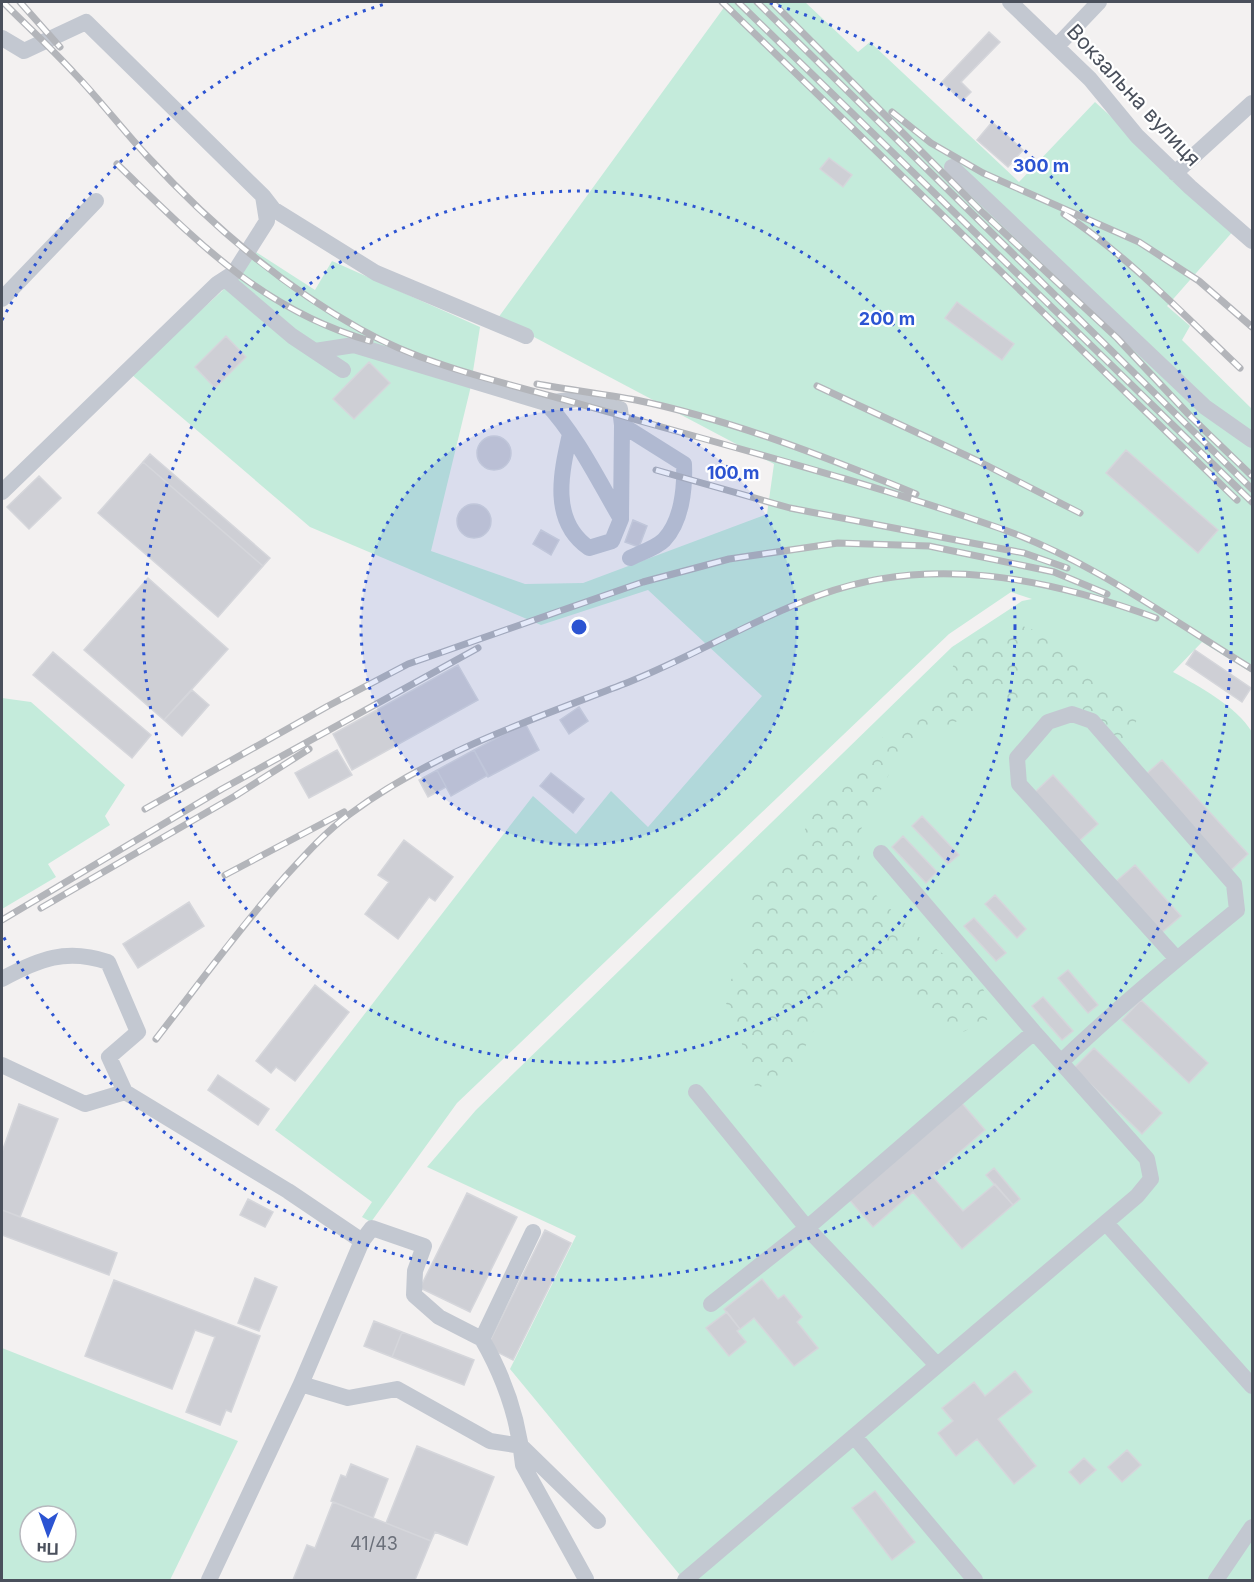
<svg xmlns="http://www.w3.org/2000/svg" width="1254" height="1582" font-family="Inter,sans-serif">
	<defs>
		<pattern id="forest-crowns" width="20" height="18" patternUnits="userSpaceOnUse" patternTransform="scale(1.5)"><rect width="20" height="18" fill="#c4ebdb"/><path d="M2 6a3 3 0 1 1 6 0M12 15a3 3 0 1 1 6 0" fill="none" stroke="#aacbbe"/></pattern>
	</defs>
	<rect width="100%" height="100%" fill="#f3f1f1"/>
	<!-- grass -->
	<path fill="#c4ebdb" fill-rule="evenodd" d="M 728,2 L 805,2 L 858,52 L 870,42 L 1019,182 L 1095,102 L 1235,229 L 1167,306 L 1190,326 L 1182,340 L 1252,409 L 1252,673 L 1202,642 L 1173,672 C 1200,687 1236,706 1252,732 L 1252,1580 L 684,1580 L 510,1369 L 576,1236 L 427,1167 L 476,1110 L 952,647 L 1022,601 L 1032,599 L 1011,592 L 949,634 L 457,1103 L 371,1222 L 362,1217 L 372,1202 L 275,1130 L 533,796 L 576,834 L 611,791 L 648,827 L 762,696 L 648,590 L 541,625 L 310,527 L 131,374 L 222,291 L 256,252 L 315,290 L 332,261 L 480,327 L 470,390 L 431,551 L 525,584 L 583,583 L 767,514 L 774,464 L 498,318 Z
		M 2,698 L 31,702 L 125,785 L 105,816 L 110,825 L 48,864 L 56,877 L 2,909 Z
		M 2,1348 L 238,1441 L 170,1580 L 2,1580 ZM 30,1516 L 66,1516 L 66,1552 L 30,1552 Z"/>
	<!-- forest -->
	<path fill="url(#forest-crowns)" d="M 1020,625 L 1065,642 L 1138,715 L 1128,749 L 1069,697 L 1022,716 L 1001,700 L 920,739 L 890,772 L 854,843 L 876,895 L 919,937 L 952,960 L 976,971 L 994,1016 L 963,1032 L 919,1008 L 899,989 L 850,985 L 812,1033 L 797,1063 L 756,1090 L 735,1021 L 721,993 L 752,952 L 749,901 L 795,846 L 814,814 L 886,734 L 940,695 L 963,644 Z"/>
	<!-- building -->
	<path fill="#cecfd5" stroke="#d5d6db" stroke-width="1.5" d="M 989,32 L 1000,42 L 961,82 L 971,92 L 962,101 L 942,82 Z
		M 992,122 L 1023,150 L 1008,167 L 977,140 Z
		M 829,158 L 852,175 L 843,187 L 820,169 Z
		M 957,302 L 1014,344 L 1002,360 L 945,318 Z
		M 226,336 L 246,357 L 215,388 L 195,367 Z
		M 369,362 L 390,383 L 354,419 L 333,399 Z
		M477 453a17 17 0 1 1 34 0a17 17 0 1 1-34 0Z
		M 1126,450 L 1218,530 L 1198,553 L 1106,473 Z
		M 150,454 L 270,558 L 263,566 L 143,462 Z
		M 143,462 L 263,566 L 218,617 L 98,513 Z
		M 39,476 L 61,498 L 29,529 L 7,507 Z
		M457 521a17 17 0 1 1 34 0a17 17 0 1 1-34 0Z
		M 633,520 L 647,526 L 639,547 L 625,542 Z
		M 541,530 L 559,540 L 551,555 L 533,544 Z
		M 148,578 L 228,649 L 164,720 L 84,650 Z
		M 1195,650 L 1251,688 L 1242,702 L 1186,664 Z
		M 53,652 L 151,735 L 132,758 L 33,675 Z
		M 458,665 L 478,700 L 352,770 L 333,734 Z
		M 192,690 L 209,705 L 182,736 L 164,720 Z
		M 579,707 L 588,721 L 569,734 L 560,720 Z
		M 525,723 L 539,750 L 488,777 L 474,750 Z
		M 337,750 L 352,775 L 309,798 L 295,773 Z
		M 474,750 L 488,775 L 451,796 L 437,770 Z
		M 1162,760 L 1248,854 L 1228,873 L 1144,776 Z
		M 437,770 L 446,787 L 428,797 L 419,780 Z
		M 551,773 L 584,799 L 573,813 L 540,786 Z
		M 1053,775 L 1098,824 L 1078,842 L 1033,794 Z
		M 922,816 L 959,855 L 948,864 L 912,826 Z
		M 903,836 L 937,872 L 926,883 L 892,847 Z
		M 404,840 L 453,877 L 435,901 L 429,897 L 398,939 L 365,914 L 389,882 L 378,875 Z
		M 1135,865 L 1181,916 L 1160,934 L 1114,883 Z
		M 995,895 L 1026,929 L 1017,938 L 985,904 Z
		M 189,902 L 204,926 L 138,968 L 123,944 Z
		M 974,918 L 1006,953 L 996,961 L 964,926 Z
		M 1068,970 L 1098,1005 L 1088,1013 L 1058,978 Z
		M 315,985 L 349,1012 L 295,1081 L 276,1067 L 271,1073 L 256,1061 Z
		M 1043,997 L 1073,1031 L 1062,1040 L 1032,1006 Z
		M 1141,1000 L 1208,1063 L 1189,1083 L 1122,1020 Z
		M 1094,1048 L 1162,1113 L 1142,1134 L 1074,1068 Z
		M 218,1075 L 269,1109 L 258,1125 L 208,1090 Z
		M 960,1101 L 985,1130 L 932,1176 L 963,1211 L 995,1184 L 1013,1205 L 962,1249 L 913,1192 L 873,1227 L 847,1197 Z
		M 19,1104 L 58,1119 L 20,1217 L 2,1210 L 2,1152 Z
		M 994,1168 L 1020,1199 L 1013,1205 L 986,1175 Z
		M 467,1193 L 517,1217 L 470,1312 L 420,1288 Z
		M 248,1199 L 273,1212 L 265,1227 L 240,1215 Z
		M 2,1210 L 117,1253 L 109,1275 L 2,1235 Z
		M 545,1230 L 571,1243 L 513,1360 L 487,1347 Z
		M 255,1278 L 277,1287 L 259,1331 L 238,1323 Z
		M 762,1279 L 778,1299 L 784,1295 L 802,1317 L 797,1322 L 818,1348 L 794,1366 L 754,1318 L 740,1329 L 724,1309 Z
		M 114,1280 L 260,1336 L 231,1412 L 226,1410 L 220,1425 L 186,1412 L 215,1337 L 195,1330 L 172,1389 L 85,1356 Z
		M 727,1312 L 740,1329 L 737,1331 L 746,1342 L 729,1356 L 706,1328 Z
		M 374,1321 L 402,1332 L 392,1357 L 364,1346 Z
		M 402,1332 L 474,1360 L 464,1385 L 392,1357 Z
		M 1015,1371 L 1032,1392 L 998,1419 L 1036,1466 L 1014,1484 L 977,1439 L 956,1456 L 938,1433 L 953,1421 L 942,1408 L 974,1382 L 985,1396 Z
		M 417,1446 L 494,1477 L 467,1545 L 435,1532 L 431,1541 L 386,1523 Z
		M 1127,1450 L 1141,1465 L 1122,1482 L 1108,1467 Z
		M 1084,1458 L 1096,1470 L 1080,1484 L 1069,1472 Z
		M 351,1464 L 388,1479 L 373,1518 L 331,1501 L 341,1475 L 346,1477 Z
		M 875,1491 L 915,1542 L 892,1560 L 852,1508 Z
		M 333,1502 L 431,1541 L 415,1580 L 293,1580 L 307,1545 L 315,1548 Z"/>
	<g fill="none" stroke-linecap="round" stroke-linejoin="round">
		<!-- minor -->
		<path stroke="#c3c8d1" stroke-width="16" d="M 1010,2 L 1090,79 L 1137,136 L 1190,187 L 1252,241
			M 2,38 L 24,51 L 86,22 L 263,196 L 267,221 L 234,273 L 217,284 L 2,492
			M 1058,45 L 1099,2
			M 952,167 L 1205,407 L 1252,440
			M 1175,173 L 1252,103
			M 263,196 L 273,209 L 376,273 L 526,336
			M 225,279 L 292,336 L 343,370
			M 2,299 L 96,201
			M 315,351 L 354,345 L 546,403 C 577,436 598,480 621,519 L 612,541 L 589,548 C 550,521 561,473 570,434
			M 546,403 L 577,399 L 620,409 L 622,425 L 684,464 C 685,488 682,521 664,540 C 656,548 640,553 630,558
			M 621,518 L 622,425
			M 2,979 C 39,959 66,948 108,962 L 138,1032 L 109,1057 L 125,1092 L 288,1191 L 362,1241
			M 1061,1062 C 1117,1008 1177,959 1237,910 L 1234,884 L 1092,721 L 1072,714 L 1048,722 L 1017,758 L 1019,784 L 1177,959
			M 2,1065 L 85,1104 L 125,1092
			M 696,1092 L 807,1228 L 937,1365
			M 1106,1223 L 1252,1386
			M 533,1232 L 482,1339 C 504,1377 519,1421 523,1465 L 586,1579
			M 711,1304 L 807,1228 L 1034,1032
			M 301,1384 L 348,1398 L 397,1389 L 490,1441 L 521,1446 L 598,1521
			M 854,1436 L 975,1580
			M 209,1580 L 301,1384 L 362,1241 L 372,1228 L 424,1246 L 415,1271 L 414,1295 L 439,1317 L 482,1339
			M 685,1580 L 1137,1196 L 1151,1179 L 1147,1159 L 1034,1032 L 881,853
			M 1216,1580 L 1252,1527"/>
		<defs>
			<path id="rail" d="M 3,2 C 27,26 52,49 75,74 C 100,100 122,129 147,156 C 210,224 279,284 360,329 C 427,367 507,383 580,404 C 720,444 861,480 999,528 C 1091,560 1170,619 1252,669
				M 20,2 L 60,47
				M 722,2 L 1237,500
				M 738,2 L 1252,502
				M 757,2 L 1252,489
				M 772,2 L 981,211 L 1117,338 L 1192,418 L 1252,476
				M 892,112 L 931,143 L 983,173 L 1139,242 L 1199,281 L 1252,327
				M 117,164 C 196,240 260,309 370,341
				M 1064,214 C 1129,257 1183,314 1240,368
				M 537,384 C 570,390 603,394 636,400 C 732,420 826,457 916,494
				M 817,386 L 978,461 L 1080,513
				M 656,470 L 790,508 L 1024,553 L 1067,568
				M 145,809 L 328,706 L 408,664 L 643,582 L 729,559 L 838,543 L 929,546 L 1054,572 L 1107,594
				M 225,875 L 344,812
				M 41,908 L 235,796 L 309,749
				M 2,920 L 222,789 L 478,648
				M 156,1039 C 198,985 238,930 283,879 C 304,856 325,832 350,814 C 433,752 534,719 629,682 C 694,656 754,619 820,595 C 931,554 1048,578 1156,618"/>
		</defs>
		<!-- rail casing -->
		<use href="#rail" stroke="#b3b5ba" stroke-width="7"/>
		<!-- rail -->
		<use href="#rail" stroke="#fff" stroke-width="4.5" stroke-dasharray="14" stroke-linecap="butt"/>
	</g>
	<!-- distance rings -->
	<circle cx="579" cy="627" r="218" fill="#2c54d2" fill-opacity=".12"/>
	<g fill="none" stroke="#2c54d2" stroke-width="3" stroke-dasharray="3 6">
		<circle cx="579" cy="627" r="218"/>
		<circle cx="579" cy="627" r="436"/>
		<path d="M2 320A653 653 0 0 1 388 3M770 3A653 653 0 1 1 2 934"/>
	</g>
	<g text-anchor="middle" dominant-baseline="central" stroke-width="4.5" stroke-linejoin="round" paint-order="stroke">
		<!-- number labels -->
		<g font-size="18" fill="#6b707a">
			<text x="374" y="1543">41/43</text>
		</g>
		<!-- street labels -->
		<g font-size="21" fill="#4a505c" stroke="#fff">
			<text transform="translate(1134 95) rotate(47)">Вокзальна вулиця</text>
		</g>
	</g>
	<circle cx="579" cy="627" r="9" fill="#2c54d2" stroke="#fff" stroke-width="3"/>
	<g font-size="18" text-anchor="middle" font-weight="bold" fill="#2c54d2" stroke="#fff" stroke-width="4.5" stroke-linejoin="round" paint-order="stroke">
		<text x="1041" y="172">300 m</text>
		<text x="887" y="325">200 m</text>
		<text x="733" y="479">100 m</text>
	</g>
	<!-- border -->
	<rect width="1254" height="1582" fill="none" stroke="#4a505c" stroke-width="6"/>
	<!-- north arrow -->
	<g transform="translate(48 1534) rotate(181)"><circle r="28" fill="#ffffff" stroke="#b7b9be" stroke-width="1.5"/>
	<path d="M0-4.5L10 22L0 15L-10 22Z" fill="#2c54d2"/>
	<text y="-9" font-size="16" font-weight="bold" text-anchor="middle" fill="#4a505c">Пн</text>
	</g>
</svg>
